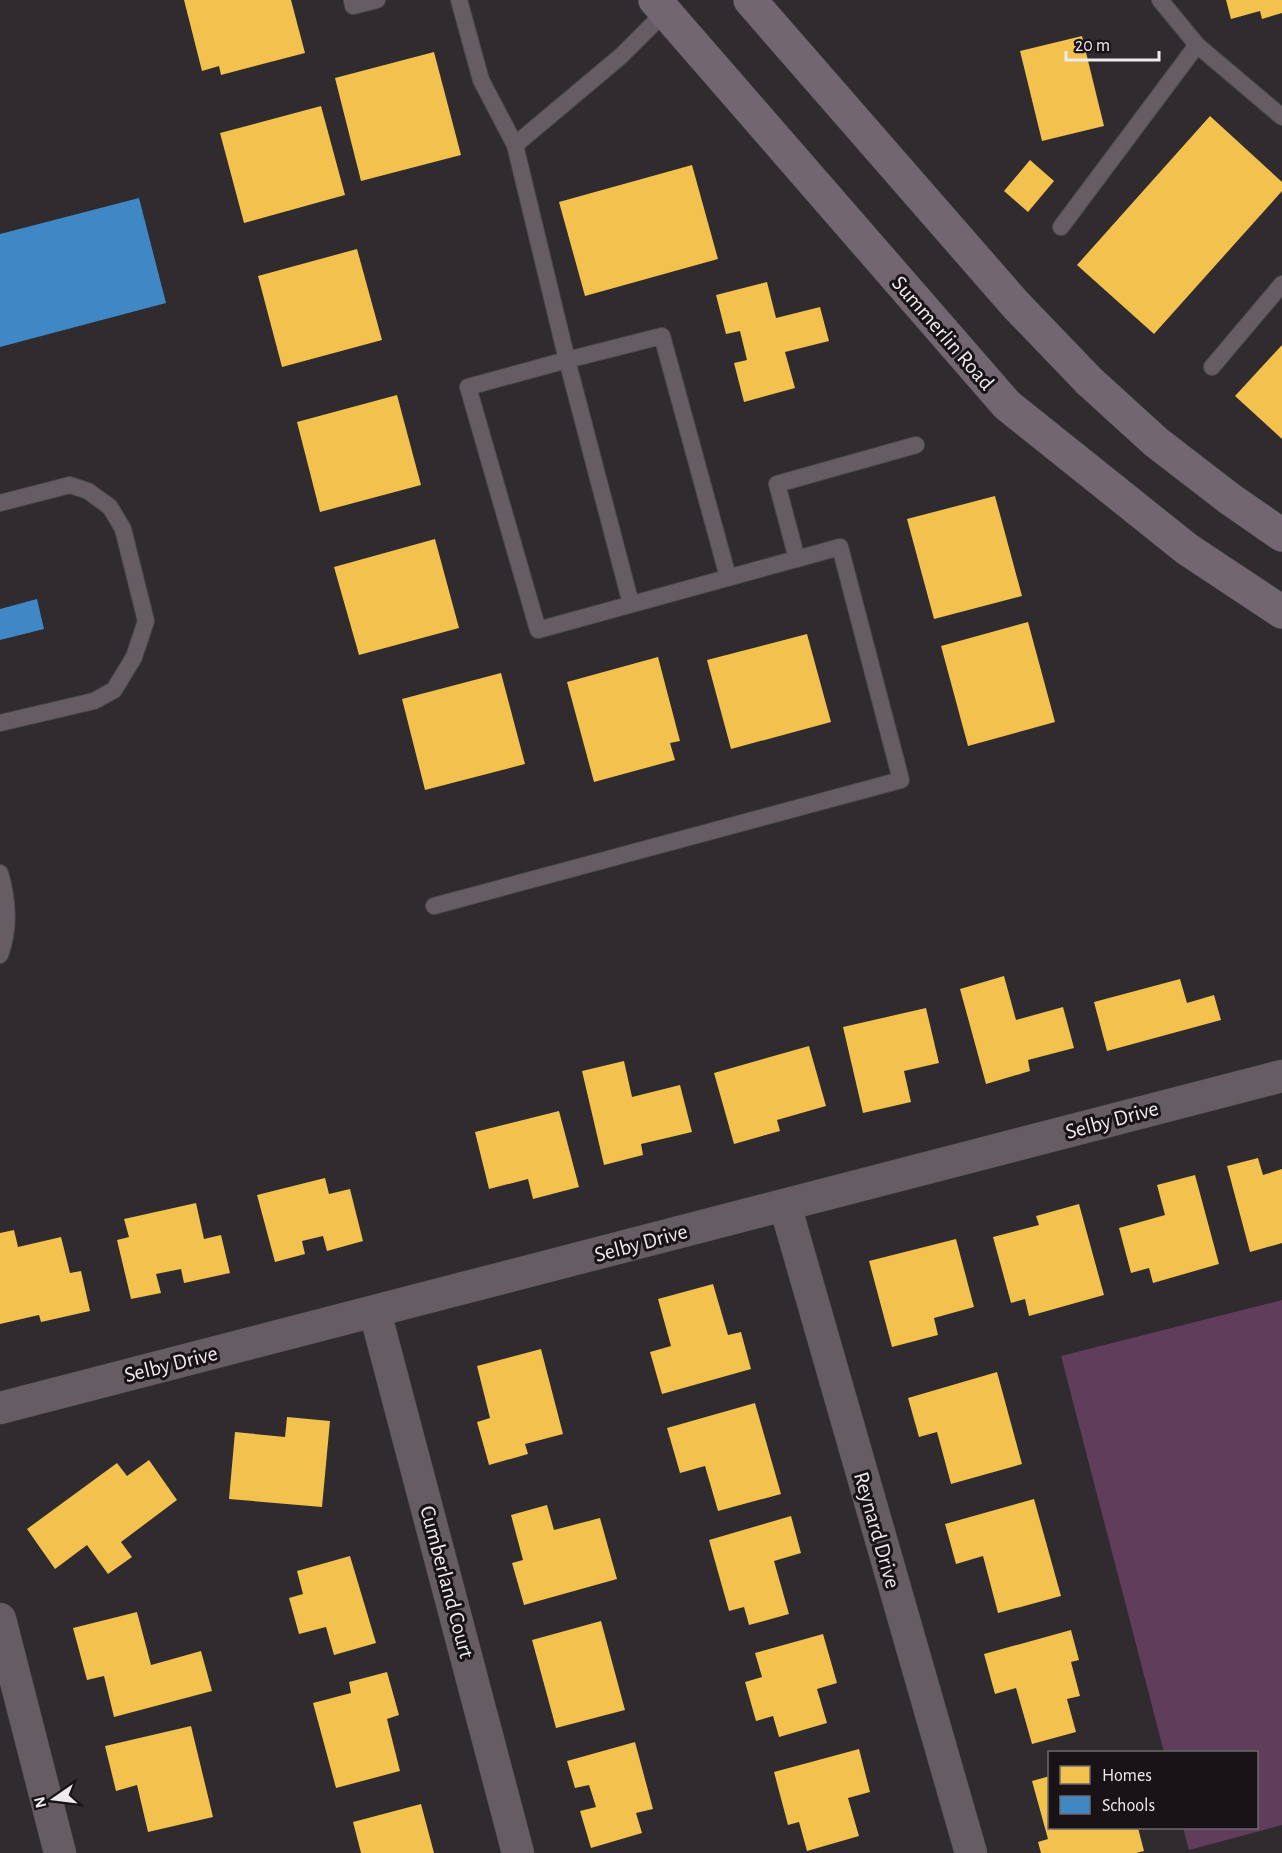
<svg xmlns="http://www.w3.org/2000/svg" width="1282" height="1853" font-family="'Alegreya Sans',sans-serif">
	<rect width="100%" height="100%" fill="#2f2b2e"/>
	<!-- green -->
	<path fill="#613d5c" d="M 1282,1300 L 1282,1825 L 1189,1850 L 1183,1828 L 1256,1828 L 1256,1752 L 1164,1752 L 1061,1356 Z"/>
	<!-- homes -->
	<path fill="#f2c14e" d="M 184,0 L 291,0 L 305,53 L 221,75 L 219,66 L 202,71 Z
		M 1226,0 L 1282,0 L 1282,13 L 1262,19 L 1260,11 L 1231,19 Z
		M 1082,36 L 1104,126 L 1042,141 L 1020,51 Z
		M 434,52 L 461,155 L 361,181 L 335,78 Z
		M 321,106 L 345,195 L 244,223 L 220,133 Z
		M 1210,116 L 1282,182 L 1282,191 L 1154,334 L 1077,265 Z
		M 1030,160 L 1054,181 L 1028,212 L 1004,191 Z
		M 692,165 L 718,259 L 585,296 L 559,202 Z
		M 357,249 L 382,340 L 282,367 L 258,276 Z
		M 767,282 L 776,318 L 820,307 L 829,341 L 785,352 L 795,388 L 744,402 L 734,363 L 747,360 L 740,331 L 726,334 L 716,295 Z
		M 1282,345 L 1282,439 L 1235,396 Z
		M 397,395 L 421,485 L 320,512 L 297,422 Z
		M 995,496 L 1022,596 L 934,619 L 907,519 Z
		M 435,539 L 459,628 L 359,655 L 334,567 Z
		M 1028,622 L 1055,722 L 968,746 L 941,646 Z
		M 807,634 L 831,722 L 731,749 L 707,660 Z
		M 658,657 L 680,741 L 670,743 L 675,760 L 594,782 L 567,682 Z
		M 501,673 L 525,764 L 425,790 L 402,699 Z
		M 1004,976 L 1016,1020 L 1063,1007 L 1074,1048 L 1028,1060 L 1030,1071 L 986,1084 L 960,989 Z
		M 1180,979 L 1187,1003 L 1214,995 L 1221,1020 L 1107,1051 L 1094,1002 Z
		M 926,1008 L 939,1063 L 904,1071 L 911,1102 L 863,1113 L 843,1027 Z
		M 809,1046 L 826,1106 L 777,1120 L 780,1131 L 734,1144 L 714,1073 Z
		M 624,1061 L 632,1097 L 680,1085 L 692,1132 L 641,1144 L 643,1155 L 604,1165 L 582,1071 Z
		M 559,1111 L 579,1187 L 533,1199 L 528,1179 L 489,1189 L 475,1132 Z
		M 1258,1158 L 1263,1175 L 1282,1169 L 1282,1243 L 1250,1252 L 1227,1166 Z
		M 1195,1175 L 1219,1264 L 1153,1283 L 1149,1268 L 1131,1273 L 1119,1228 L 1165,1215 L 1157,1185 Z
		M 325,1178 L 329,1194 L 350,1189 L 363,1241 L 327,1251 L 323,1236 L 302,1241 L 305,1254 L 275,1262 L 257,1195 Z
		M 196,1203 L 204,1239 L 221,1235 L 230,1273 L 184,1283 L 181,1269 L 156,1274 L 161,1293 L 131,1299 L 117,1240 L 129,1237 L 124,1219 Z
		M 1079,1204 L 1104,1295 L 1029,1316 L 1025,1299 L 1011,1303 L 993,1237 L 1039,1225 L 1036,1216 Z
		M 14,1230 L 18,1247 L 61,1237 L 70,1273 L 81,1271 L 90,1311 L 41,1322 L 39,1315 L 0,1324 L 0,1233 Z
		M 956,1239 L 974,1307 L 934,1318 L 938,1335 L 892,1347 L 869,1261 Z
		M 713,1284 L 728,1335 L 741,1332 L 751,1369 L 662,1394 L 650,1352 L 671,1346 L 658,1299 Z
		M 541,1349 L 563,1434 L 525,1444 L 528,1454 L 489,1465 L 477,1422 L 490,1418 L 477,1366 Z
		M 997,1372 L 1022,1464 L 951,1484 L 937,1432 L 919,1437 L 908,1398 Z
		M 755,1403 L 781,1494 L 718,1511 L 705,1466 L 680,1473 L 667,1428 Z
		M 287,1417 L 330,1421 L 322,1507 L 229,1499 L 235,1432 L 285,1437 Z
		M 149,1460 L 177,1500 L 121,1542 L 132,1557 L 108,1574 L 87,1545 L 55,1569 L 27,1529 L 117,1463 L 127,1476 Z
		M 1034,1499 L 1061,1596 L 998,1613 L 983,1556 L 956,1564 L 945,1524 Z
		M 547,1505 L 554,1530 L 600,1518 L 617,1579 L 524,1605 L 512,1563 L 523,1560 L 511,1515 Z
		M 791,1516 L 801,1553 L 774,1561 L 789,1614 L 749,1625 L 744,1607 L 729,1611 L 709,1540 Z
		M 350,1556 L 376,1643 L 334,1655 L 326,1627 L 299,1634 L 289,1598 L 303,1594 L 297,1571 Z
		M 137,1612 L 151,1665 L 201,1651 L 212,1691 L 114,1717 L 104,1676 L 87,1680 L 73,1628 Z
		M 601,1621 L 625,1710 L 556,1728 L 532,1640 Z
		M 1071,1630 L 1079,1660 L 1071,1662 L 1080,1696 L 1067,1699 L 1076,1732 L 1032,1744 L 1016,1688 L 995,1694 L 984,1654 Z
		M 823,1634 L 837,1683 L 817,1689 L 827,1723 L 779,1737 L 773,1716 L 756,1721 L 745,1682 L 762,1677 L 755,1653 Z
		M 387,1672 L 399,1715 L 387,1719 L 400,1771 L 336,1788 L 313,1703 L 351,1693 L 349,1682 Z
		M 191,1726 L 213,1817 L 148,1832 L 137,1785 L 116,1791 L 105,1746 Z
		M 635,1742 L 653,1809 L 636,1813 L 642,1833 L 591,1848 L 580,1811 L 596,1807 L 589,1785 L 575,1788 L 567,1761 Z
		M 859,1749 L 870,1792 L 848,1798 L 859,1836 L 807,1851 L 799,1822 L 788,1825 L 774,1772 Z
		M 1050,1776 L 1050,1828 L 1138,1828 L 1144,1851 L 1136,1853 L 1041,1853 L 1038,1842 L 1048,1839 L 1032,1781 Z
		M 421,1804 L 434,1853 L 361,1853 L 353,1822 Z"/>
	<!-- schools -->
	<path fill="#3f88c5" d="M 139,198 L 166,303 L 0,347 L 0,234 Z
		M 37,599 L 44,629 L 0,640 L 0,609 Z"/>
	<g fill="none" stroke-linecap="round" stroke-linejoin="round">
		<defs>
			<path id="service" d="M 352,0 L 353,6 L 377,0
				M 459,0 L 481,80 L 515,145
				M 1160,0 L 1197,45 L 1282,117
				M 1061,227 L 1197,45
				M 1212,367 L 1282,284
				M 0,503 L 70,485 L 88,491 L 110,507 L 123,529 L 146,621 L 134,657 L 114,690 L 94,701 L 0,723
				M 797,559 L 777,484 L 916,445
				M 631,604 L 567,360 L 662,336 L 728,577
				M 0,873 C 8,900 10,928 0,955
				M 434,906 L 901,780 L 840,547 L 538,630 L 468,387 L 567,360 L 515,145 L 621,56 L 665,12"/>
			<path id="minor" d="M 785,1205 L 971,1853
				M 375,1312 L 518,1853
				M 0,1408 L 1282,1076
				M 0,1619 L 60,1853"/>
			<path id="primary" d="M 655,0 L 1007,405 L 1187,549 L 1282,612
				M 750,0 L 1015,304 L 1089,381 L 1156,442 L 1230,499 L 1282,535"/>
		</defs>
		<!-- service casing -->
		<use href="#service" stroke="#494749" stroke-width="18"/>
		<!-- minor casing -->
		<use href="#minor" stroke="#494749" stroke-width="33"/>
		<!-- primary casing -->
		<use href="#primary" stroke="#494749" stroke-width="34"/>
		<!-- service -->
		<use href="#service" stroke="#665d64" stroke-width="16"/>
		<!-- minor -->
		<use href="#minor" stroke="#665d64" stroke-width="32"/>
		<!-- primary -->
		<use href="#primary" stroke="#726770" stroke-width="33"/>
	</g>
	<g text-anchor="middle" dominant-baseline="central" stroke-width="6" stroke-linejoin="round" paint-order="stroke">
		<!-- street labels -->
		<g font-size="22" fill="#f0eaee" stroke="#171316">
			<text transform="translate(943 333) rotate(49)">Summerlin Road</text>
			<text transform="translate(1112 1120) rotate(-15)">Selby Drive</text>
			<text transform="translate(641 1243) rotate(-15)">Selby Drive</text>
			<text transform="translate(171 1364) rotate(-14)">Selby Drive</text>
			<text transform="translate(877 1530) rotate(74)">Reynard Drive</text>
			<text transform="translate(447 1582) rotate(75)">Cumberland Court</text>
		</g>
	</g>
	<!-- legend -->
	<rect x="1048" y="1751" width="210" height="78" fill="#171316" stroke="#6e696c" stroke-width="1.5"/>
	<rect x="1060" y="1766" width="30" height="18" fill="#f2c14e" stroke="#6e696c" stroke-width="1.5"/>
	<text x="1102" y="1781" font-size="18" fill="#f0eaee">Homes</text>
	<rect x="1060" y="1796" width="30" height="18" fill="#3f88c5" stroke="#6e696c" stroke-width="1.5"/>
	<text x="1102" y="1811" font-size="18" fill="#f0eaee">Schools</text>
	<!-- north arrow -->
	<g transform="translate(54 1799) rotate(256)" stroke="#171316" stroke-width="4.5" paint-order="stroke">
	<path d="M0-4.5L10 22L0 15L-10 22Z" fill="#f0eaee"/>
	<text y="-9" font-size="16" font-weight="bold" text-anchor="middle" fill="#f0eaee">N</text>
	</g>
	<!-- scale -->
	<path d="M1066 51v9h93v-9" fill="none" stroke="#f0eaee" stroke-width="3"/>
	<text x="1075" y="51" font-size="18" fill="#f0eaee" stroke="#171316" stroke-width="4.5" paint-order="stroke">20 m</text>
</svg>
